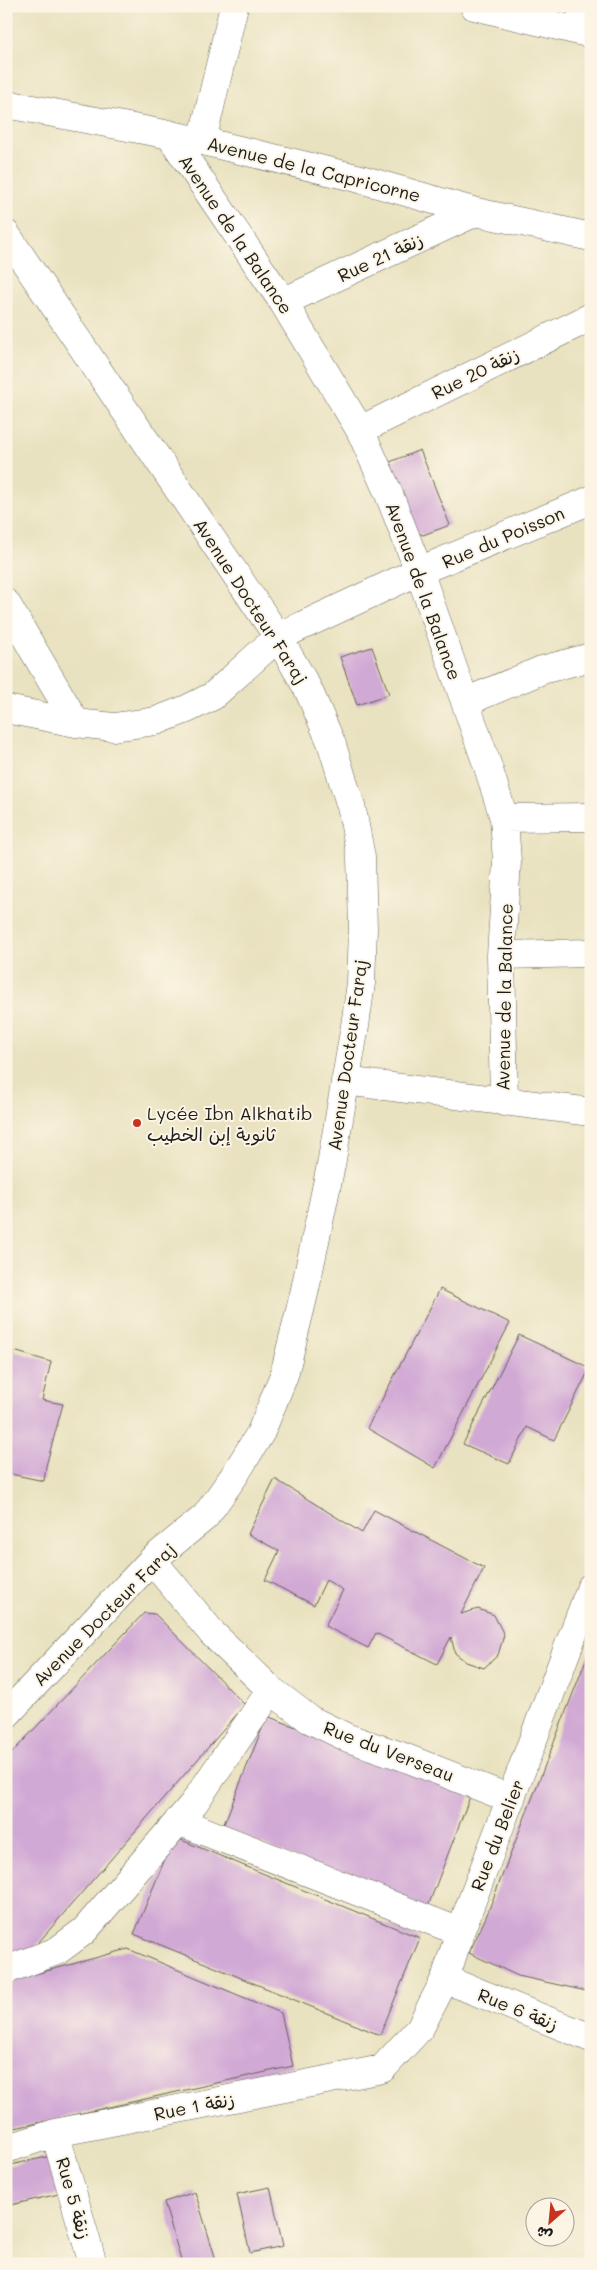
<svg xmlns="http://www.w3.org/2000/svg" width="597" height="2270" font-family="Mali,'Playpen Sans Arabic',sans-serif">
	<rect width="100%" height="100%" fill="#fcf5e5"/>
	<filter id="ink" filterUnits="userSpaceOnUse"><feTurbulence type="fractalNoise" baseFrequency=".02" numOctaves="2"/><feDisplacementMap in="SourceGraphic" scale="10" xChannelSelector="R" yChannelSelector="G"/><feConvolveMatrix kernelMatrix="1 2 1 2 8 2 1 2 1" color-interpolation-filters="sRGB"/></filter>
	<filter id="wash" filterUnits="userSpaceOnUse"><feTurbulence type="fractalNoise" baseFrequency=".0096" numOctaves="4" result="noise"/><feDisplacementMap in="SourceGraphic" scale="20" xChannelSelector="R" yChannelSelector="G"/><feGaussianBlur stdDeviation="1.12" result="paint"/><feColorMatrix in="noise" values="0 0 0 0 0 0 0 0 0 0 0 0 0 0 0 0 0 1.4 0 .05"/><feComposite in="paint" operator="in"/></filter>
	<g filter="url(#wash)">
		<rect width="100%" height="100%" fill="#e9e2c0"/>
		<g id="blocks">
			<!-- building -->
			<path fill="#d1a9d5" d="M 420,450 L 450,525 L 423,535 L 412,530 L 385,464 Z
				M 372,647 L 389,694 L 357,705 L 340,657 Z
				M 440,1289 L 510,1323 L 435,1468 L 367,1428 Z
				M 519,1335 L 590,1368 L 554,1440 L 527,1427 L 509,1464 L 463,1444 Z
				M 14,1351 L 51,1362 L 42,1400 L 63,1404 L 46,1466 L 44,1481 L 6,1473 L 6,1374 Z
				M 275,1479 L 362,1533 L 374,1510 L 484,1568 L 461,1614 L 478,1609 L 494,1615 L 504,1635 L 498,1655 L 484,1668 L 466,1662 L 455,1653 L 451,1637 L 437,1664 L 376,1633 L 368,1648 L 325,1626 L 343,1590 L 326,1580 L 314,1605 L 265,1580 L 279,1551 L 248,1534 Z
				M 144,1613 L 155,1614 L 245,1705 L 31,1951 L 6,1957 L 6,1759 Z
				M 591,1647 L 591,1992 L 518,1976 L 469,1953 L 486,1917 Z
				M 267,1716 L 471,1794 L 427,1909 L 222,1829 Z
				M 174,1837 L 420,1938 L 380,2035 L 134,1934 Z
				M 128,1949 L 281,2013 L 293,2066 L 6,2130 L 6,1982 Z
				M 51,2156 L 59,2194 L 6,2206 L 6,2166 Z
				M 270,2187 L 283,2246 L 250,2253 L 237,2194 Z
				M 195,2192 L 217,2263 L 213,2264 L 182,2264 L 164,2202 Z"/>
		</g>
	</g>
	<g filter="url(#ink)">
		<use href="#blocks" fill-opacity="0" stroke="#646155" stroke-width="1"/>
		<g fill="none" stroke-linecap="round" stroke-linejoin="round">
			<defs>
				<path id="minor" d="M 474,6 L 591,34
					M 581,6 L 584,32
					M 6,104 L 202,141 L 357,178 L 476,212 L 591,237
					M 169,134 L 283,302 L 360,430 L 388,492 L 419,571 L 488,767 L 504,818 L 507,862 L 501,955 L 504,1102
					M 202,141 L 234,6
					M 6,234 L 278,637 L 308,689 L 331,742 L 352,810 L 361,857 L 363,929 L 361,983 L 355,1026 L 331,1165 L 304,1294 L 284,1375 L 261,1432 L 234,1476 L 205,1517 L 152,1560 L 6,1715
					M 283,302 L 476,212
					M 360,430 L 591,317
					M 6,603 L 76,723
					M 465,702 L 542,670 L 591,657
					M 6,709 L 76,723 L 114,727 L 156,721 L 187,709 L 213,696 L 278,637 L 419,571 L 591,500
					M 504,818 L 591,817
					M 501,955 L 591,953
					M 345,1081 L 591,1112
					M 152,1560 L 213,1634 L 271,1690 L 309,1719 L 348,1738 L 401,1756 L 511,1799
					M 178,1821 L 460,1932
					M 6,1970 L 57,1951 L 84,1931 L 194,1803 L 271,1690
					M 445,1979 L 591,2038
					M 55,2133 L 93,2264
					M 6,2149 L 55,2133 L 382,2069 L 420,2028 L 445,1979 L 460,1932 L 591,1587"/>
			</defs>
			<!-- minor casing -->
			<use href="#minor" stroke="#646155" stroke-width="29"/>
			<!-- minor -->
			<use href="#minor" stroke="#fff" stroke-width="28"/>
		</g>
	</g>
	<!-- markers -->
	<circle fill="#c8321e" stroke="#fcf5e5" stroke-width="2" cx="137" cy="1123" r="5"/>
	<g text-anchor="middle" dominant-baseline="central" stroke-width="4" stroke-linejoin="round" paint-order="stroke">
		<!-- street labels -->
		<g font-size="18" fill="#1c1c1c" stroke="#fcf5e5">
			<text transform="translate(314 169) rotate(14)">Avenue de la Capricorne</text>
			<text transform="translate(236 234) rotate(56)">Avenue de la Balance</text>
			<text transform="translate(380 257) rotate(-25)">Rue 21 زنقة</text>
			<text transform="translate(475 373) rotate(-26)">Rue 20 زنقة</text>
			<text transform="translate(503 537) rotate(-23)">Rue du Poisson</text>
			<text transform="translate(424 591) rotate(70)">Avenue de la Balance</text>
			<text transform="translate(251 601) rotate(57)">Avenue Docteur Faraj</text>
			<text transform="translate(504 997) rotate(-89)">Avenue de la Balance</text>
			<text transform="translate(347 1055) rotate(-82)">Avenue Docteur Faraj</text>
			<text transform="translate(104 1614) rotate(-45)">Avenue Docteur Faraj</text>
			<text transform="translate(389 1751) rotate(21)">Rue du Verseau</text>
			<text transform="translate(497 1835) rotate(-69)">Rue du Belier</text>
			<text transform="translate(518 2009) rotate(22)">Rue 6 زنقة</text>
			<text transform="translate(194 2106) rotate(-11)">Rue 1 زنقة</text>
			<text transform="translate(74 2198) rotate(74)">Rue 5 زنقة</text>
		</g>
		<!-- poi labels -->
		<g font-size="18" fill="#1c1c1c" stroke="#fcf5e5" text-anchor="start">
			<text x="147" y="1113">Lycée Ibn Alkhatib<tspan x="147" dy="21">ثانوية إبن الخطيب</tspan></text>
		</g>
	</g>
	<!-- margin -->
	<rect width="597" height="2270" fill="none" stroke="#fcf5e5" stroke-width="25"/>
	<!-- north arrow -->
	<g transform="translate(550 2222) rotate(207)"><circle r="24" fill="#fcf5e5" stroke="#a29e95"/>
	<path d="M0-4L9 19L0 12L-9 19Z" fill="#c8321e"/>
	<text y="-8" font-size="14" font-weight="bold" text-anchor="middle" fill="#1c1c1c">ش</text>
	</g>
</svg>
